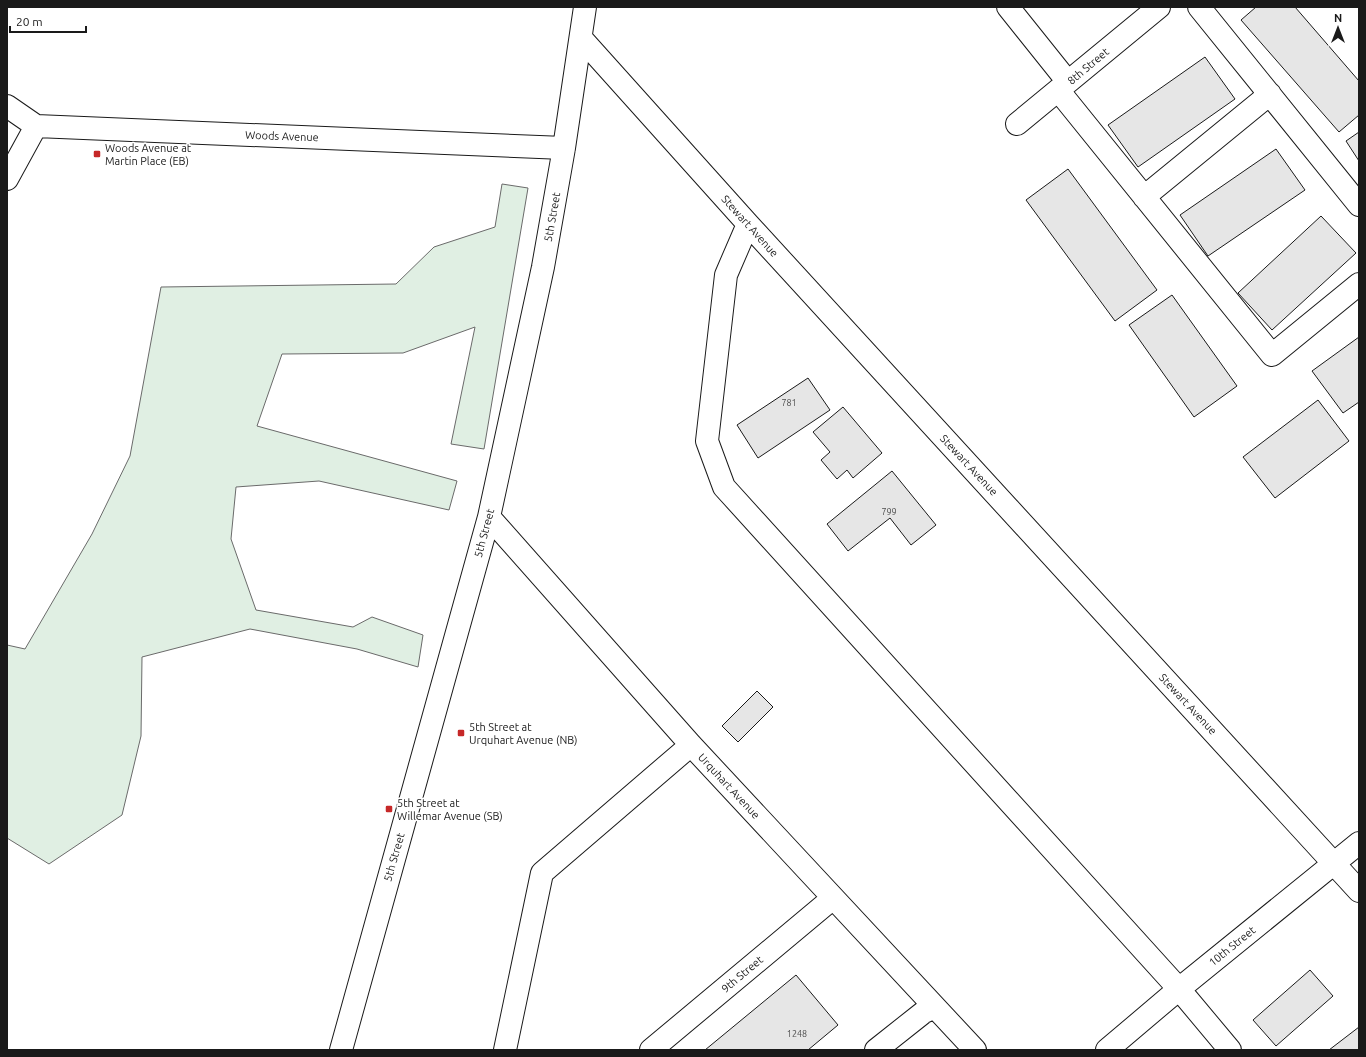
<svg xmlns="http://www.w3.org/2000/svg" width="1366" height="1057" font-family="Ubuntu,sans-serif">
	<rect width="100%" height="100%" fill="#fff"/>
	<!-- green -->
	<path fill="#e0efe3" stroke="#6a6a6a" d="M 502,184 L 528,188 L 484,449 L 451,444 L 475,327 L 403,353 L 282,354 L 257,426 L 457,481 L 449,510 L 319,481 L 236,487 L 231,539 L 256,610 L 353,627 L 372,617 L 423,635 L 418,667 L 357,649 L 250,629 L 142,657 L 141,736 L 122,815 L 49,864 L 7,838 L 7,645 L 25,649 L 92,534 L 130,456 L 161,287 L 396,284 L 434,247 L 495,227 Z"/>
	<!-- building -->
	<path fill="#e6e6e6" stroke="#1a1a1a" d="M 1256,7 L 1295,7 L 1359,81 L 1359,115 L 1339,132 L 1241,20 Z
		M 1205,57 L 1235,99 L 1138,167 L 1108,125 Z
		M 1359,132 L 1359,161 L 1346,141 Z
		M 1276,149 L 1305,190 L 1208,256 L 1180,215 Z
		M 1068,169 L 1157,290 L 1115,321 L 1026,200 Z
		M 1321,216 L 1356,253 L 1272,330 L 1238,293 Z
		M 1172,295 L 1237,386 L 1194,417 L 1129,325 Z
		M 1359,337 L 1359,402 L 1343,413 L 1312,371 Z
		M 808,378 L 830,410 L 758,458 L 737,425 Z
		M 1318,400 L 1349,441 L 1275,498 L 1243,457 Z
		M 843,407 L 882,453 L 853,478 L 847,470 L 837,479 L 821,460 L 830,452 L 813,432 Z
		M 892,471 L 936,525 L 911,545 L 890,518 L 848,551 L 827,524 Z
		M 757,691 L 773,707 L 738,742 L 722,726 Z
		M 1310,970 L 1333,996 L 1276,1046 L 1253,1020 Z
		M 796,975 L 838,1025 L 808,1050 L 705,1050 Z
		M 1359,1027 L 1359,1050 L 1329,1050 Z"/>
	<g fill="none" stroke-linecap="round" stroke-linejoin="round">
		<defs>
			<path id="minor" d="M 1008,7 L 1068,82
				M 1199,7 L 1359,205
				M 581,38 L 748,224 L 1359,891
				M 1058,90 L 1272,355 L 1359,284
				M 7,106 L 36,126 L 564,148
				M 1017,124 L 1159,7
				M 7,179 L 36,126
				M 1144,197 L 1270,94
				M 748,224 L 726,275 L 707,441 L 724,487 L 1179,989 L 1230,1050
				M 489,517 L 691,745 L 975,1050
				M 341,1050 L 489,517 L 543,267 L 564,148 L 585,7
				M 505,1050 L 542,873 L 691,745
				M 651,1050 L 833,898
				M 876,1050 L 924,1012 L 935,1007
				M 1107,1050 L 1179,989 L 1359,843"/>
		</defs>
		<!-- minor casing -->
		<use href="#minor" stroke="#1a1a1a" stroke-width="24"/>
		<!-- minor -->
		<use href="#minor" stroke="#fff" stroke-width="22"/>
	</g>
	<!-- markers -->
	<g fill="#c62828" stroke="#fff" stroke-width="1.5">
		<rect x="93" y="150" width="8" height="8" rx="2"/>
		<rect x="457" y="729" width="8" height="8" rx="2"/>
		<rect x="385" y="805" width="8" height="8" rx="2"/>
	</g>
	<g text-anchor="middle" dominant-baseline="central" stroke-width="3" stroke-linejoin="round" paint-order="stroke">
		<!-- number labels -->
		<g font-size="9" fill="#4d4d4d">
			<text x="789" y="403">781</text>
			<text x="889" y="512">799</text>
			<text x="797" y="1034">1248</text>
		</g>
		<!-- street labels -->
		<g font-size="11" fill="#1a1a1a" stroke="#fff">
			<text transform="translate(1088 66) rotate(-40)">8th Street</text>
			<text transform="translate(282 136) rotate(2)">Woods Avenue</text>
			<text transform="translate(552 217) rotate(-80)">5th Street</text>
			<text transform="translate(750 226) rotate(48)">Stewart Avenue</text>
			<text transform="translate(969 465) rotate(47)">Stewart Avenue</text>
			<text transform="translate(484 533) rotate(-75)">5th Street</text>
			<text transform="translate(1188 704) rotate(47)">Stewart Avenue</text>
			<text transform="translate(729 786) rotate(47)">Urquhart Avenue</text>
			<text transform="translate(394 857) rotate(-74)">5th Street</text>
			<text transform="translate(1232 946) rotate(-39)">10th Street</text>
			<text transform="translate(742 974) rotate(-40)">9th Street</text>
		</g>
		<!-- poi labels -->
		<g font-size="11" fill="#1a1a1a" stroke="#fff" text-anchor="start">
			<text x="105" y="148">Woods Avenue at<tspan x="105" dy="13">Martin Place (EB)</tspan></text>
			<text x="469" y="727">5th Street at<tspan x="469" dy="13">Urquhart Avenue (NB)</tspan></text>
			<text x="397" y="803">5th Street at<tspan x="397" dy="13">Willemar Avenue (SB)</tspan></text>
		</g>
	</g>
	<!-- border -->
	<rect width="1366" height="1057" fill="none" stroke="#1a1a1a" stroke-width="16"/>
	<!-- north arrow -->
	<g transform="translate(1338 28)" stroke="#ffffff" stroke-width="3" paint-order="stroke">
	<path d="M0-3L7 15L0 10L-7 15Z" fill="#1a1a1a"/>
	<text y="-6" font-size="11" font-weight="bold" text-anchor="middle" fill="#1a1a1a">N</text>
	</g>
	<!-- scale -->
	<path d="M10 26v6h76v-6" fill="none" stroke="#1a1a1a" stroke-width="2"/>
	<text x="16" y="26" font-size="12" fill="#1a1a1a" stroke="#ffffff" stroke-width="3" paint-order="stroke">20 m</text>
</svg>
